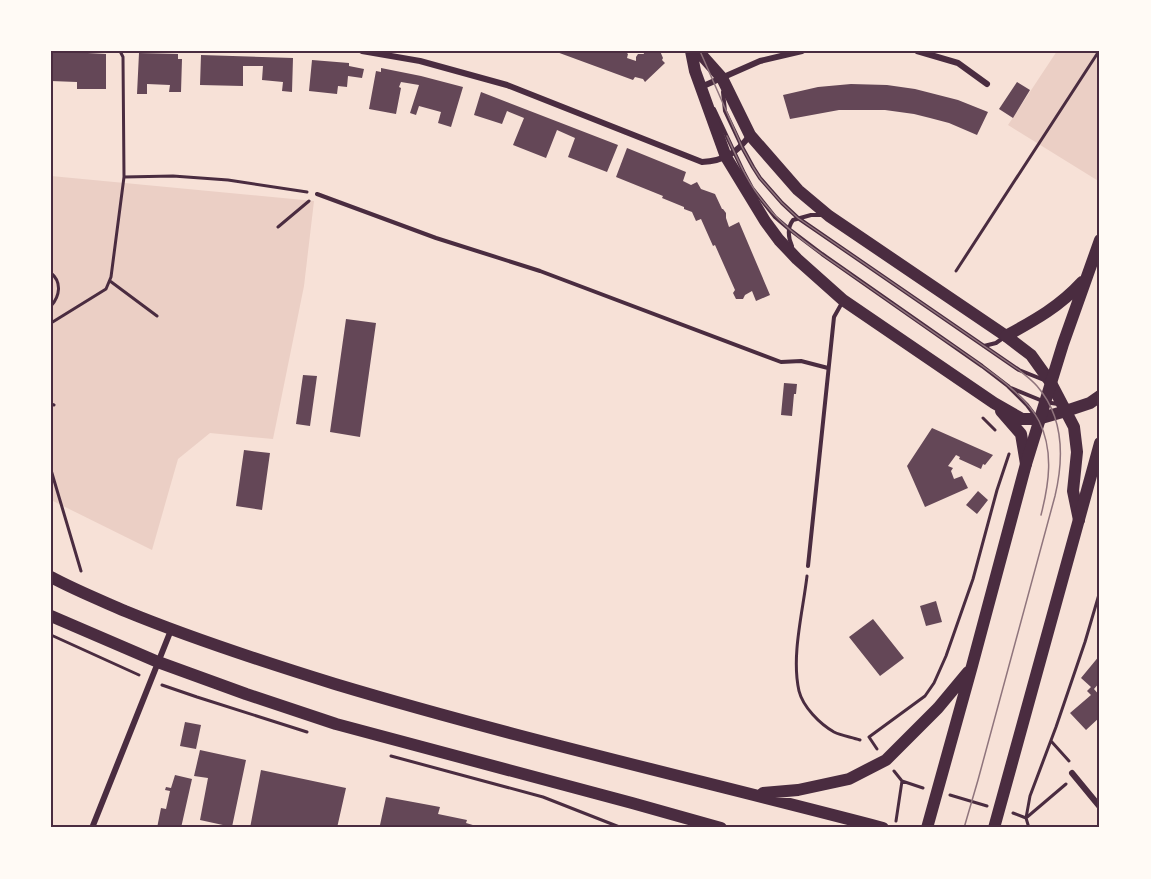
<svg xmlns="http://www.w3.org/2000/svg" width="1151" height="879" font-family="'DM Sans',sans-serif">
	<rect width="100%" height="100%" fill="#f7e1d7"/>
	<!-- green -->
	<path fill="#ebcfc5" d="M 1057,51 L 1100,51 L 1100,182 L 1008,125 Z
		M 51,176 L 314,201 L 304,286 L 273,439 L 210,433 L 178,459 L 152,550 L 51,500 Z"/>
	<!-- building -->
	<path fill="#644757" d="M 51,51 L 106,54 L 106,89 L 77,89 L 77,82 L 51,81 Z
		M 554,51 L 625,51 L 628,54 L 627,58 L 636,61 L 636,57 L 638,54 L 644,54 L 643,51 L 660,51 L 663,58 L 662,60 L 665,63 L 645,82 L 643,79 L 635,77 L 633,80 Z
		M 139,53 L 178,54 L 178,59 L 182,59 L 181,92 L 169,92 L 170,85 L 147,84 L 147,94 L 137,94 Z
		M 201,55 L 293,58 L 292,92 L 282,91 L 283,82 L 262,80 L 263,66 L 243,66 L 243,86 L 200,85 Z
		M 312,60 L 349,63 L 349,66 L 364,69 L 362,78 L 348,76 L 347,87 L 338,86 L 337,94 L 309,91 Z
		M 381,68 L 421,76 L 463,87 L 451,127 L 438,123 L 441,112 L 419,106 L 416,115 L 410,113 L 419,85 L 401,82 L 399,87 L 401,88 L 396,114 L 369,109 L 376,71 L 381,72 Z
		M 1017,82 L 1030,90 L 1013,118 L 999,109 Z
		M 851,84 L 887,85 L 915,89 L 958,100 L 988,112 L 977,135 L 949,123 L 930,118 L 914,114 L 885,110 L 839,110 L 790,119 L 783,95 L 818,87 Z
		M 481,92 L 618,145 L 607,172 L 568,157 L 575,138 L 557,130 L 546,158 L 513,145 L 524,118 L 507,111 L 502,124 L 474,115 Z
		M 627,148 L 686,172 L 683,181 L 691,185 L 697,182 L 701,189 L 715,194 L 722,209 L 723,209 L 726,213 L 726,218 L 729,227 L 739,222 L 770,295 L 756,301 L 752,291 L 745,295 L 743,299 L 736,299 L 733,293 L 735,290 L 715,245 L 713,246 L 701,219 L 696,221 L 692,212 L 684,209 L 684,207 L 662,198 L 663,196 L 616,177 Z
		M 346,319 L 376,323 L 360,437 L 330,432 Z
		M 303,375 L 317,376 L 310,426 L 296,424 Z
		M 784,383 L 797,384 L 796,394 L 794,394 L 792,416 L 781,415 Z
		M 932,428 L 993,455 L 985,465 L 983,464 L 981,469 L 959,459 L 960,457 L 956,455 L 948,466 L 953,468 L 951,471 L 954,479 L 962,476 L 968,488 L 925,507 L 907,466 Z
		M 244,450 L 270,453 L 262,510 L 236,506 Z
		M 978,491 L 988,500 L 977,514 L 966,505 Z
		M 936,601 L 942,622 L 926,626 L 920,606 Z
		M 873,619 L 904,658 L 880,676 L 849,637 Z
		M 1100,655 L 1100,682 L 1094,689 L 1100,696 L 1100,717 L 1086,730 L 1070,713 L 1091,695 L 1087,691 L 1091,687 L 1081,678 Z
		M 185,722 L 201,725 L 196,749 L 180,746 Z
		M 200,750 L 246,760 L 232,827 L 200,820 L 208,778 L 194,776 Z
		M 261,770 L 346,788 L 337,828 L 317,825 L 316,828 L 250,828 Z
		M 175,775 L 192,779 L 181,828 L 157,828 L 161,808 L 166,809 L 170,791 L 165,790 L 166,787 L 171,788 Z
		M 386,797 L 440,807 L 438,814 L 467,820 L 466,823 L 483,828 L 395,828 L 380,825 Z"/>
	<g fill="none" stroke-linecap="round" stroke-linejoin="round">
		<!-- path -->
		<path stroke="#4a2c40" stroke-width="3" d="M 124,177 L 173,176 L 228,180 L 307,192
			M 278,227 L 309,201
			M 956,271 L 1099,51
			M 51,273 C 62,282 60,296 51,306
			M 110,281 L 157,316
			M 51,323 L 106,289 L 111,277 L 124,177 L 123,57 L 120,51
			M 51,404 L 54,405
			M 983,418 L 995,430
			M 51,470 L 81,571
			M 807,576 C 803,611 791,656 799,691 C 803,707 820,724 834,732 C 842,736 852,737 860,740
			M 51,635 L 139,675
			M 162,685 L 197,697 L 307,732
			M 1051,741 L 1069,761
			M 877,749 L 869,737 L 925,696 L 934,683 L 946,656 L 973,579 L 997,490 L 1009,454
			M 391,756 L 543,797 L 622,828
			M 894,771 L 902,781 L 923,788
			M 950,795 L 987,806
			M 1013,813 L 1026,818 L 1066,784
			M 896,821 L 902,781
			M 1029,828 L 1026,818 L 1030,796 L 1056,727 L 1085,642 L 1100,591"/>
		<!-- service -->
		<path stroke="#4a2c40" stroke-width="4" d="M 723,92 L 725,111 L 742,147 L 753,167 L 760,178 L 782,203 L 798,218 L 1019,370 L 1044,380
			M 714,109 L 744,173 L 752,188 L 775,217 L 789,229 L 822,254 L 982,366 L 1008,386 L 1027,405 L 1036,417
			M 317,194 L 436,238 L 540,271 L 781,362 L 801,361 L 828,368
			M 792,246 C 788,237 787,228 793,220 L 811,215 L 822,215
			M 984,346 L 996,343 L 1003,338
			M 1011,388 L 1045,402 L 1058,404
			M 808,566 L 834,317 L 843,301"/>
		<!-- minor -->
		<path stroke="#4a2c40" stroke-width="6" d="M 362,51 L 420,61 L 507,85 L 702,162 C 724,161 737,153 750,135
			M 917,51 L 958,63 L 987,84
			M 701,87 L 760,61 L 802,51
			M 1072,773 L 1100,807
			M 92,828 L 171,630"/>
		<!-- secondary -->
		<path stroke="#4a2c40" stroke-width="12" d="M 691,51 L 695,71 L 726,157 L 765,221 L 779,240 L 797,259 L 843,300 L 994,403 L 1022,419 L 1038,419 L 1066,411 L 1090,403 L 1100,396
			M 698,51 L 722,78 L 750,135 L 798,190 L 829,216 L 1006,336 L 1031,355 L 1051,383 L 1074,427 L 1077,452 L 1073,491 L 1079,520
			M 1001,411 L 1021,434 L 1026,464"/>
		<!-- primary -->
		<path stroke="#4a2c40" stroke-width="12" d="M 1006,336 C 1035,320 1059,307 1082,282
			M 51,577 C 75,590 100,600 125,611 C 193,639 264,662 335,684 C 515,738 700,780 883,828
			M 51,616 L 158,662 L 246,694 L 336,724 L 632,803 L 721,828
			M 763,793 L 798,790 L 849,779 L 886,760 L 938,708 L 968,672
			M 927,828 L 972,666 L 1026,464 L 1063,344 L 1100,240
			M 994,828 L 1100,443"/>
		<!-- tram -->
		<path stroke="#8f747c" stroke-width="1.5" d="M 700,51 L 742,147 L 753,167 L 760,178 L 782,203 L 798,218 L 1019,370 C 1025,375 1032,380 1037,386 C 1064,417 1064,458 1055,496 L 978,780 L 964,828
			M 727,136 C 738,160 748,184 765,204 C 789,234 822,254 853,276 C 888,300 922,325 958,349 C 983,367 1025,393 1039,421 C 1054,451 1049,484 1041,515"/>
	</g>
	<!-- border -->
	<rect width="1151" height="879" fill="none" stroke="#fffaf5" stroke-width="105"/>
	<rect x="52" y="52" width="1046" height="774" fill="none" stroke="#4a2c40" stroke-width="2"/>
</svg>
